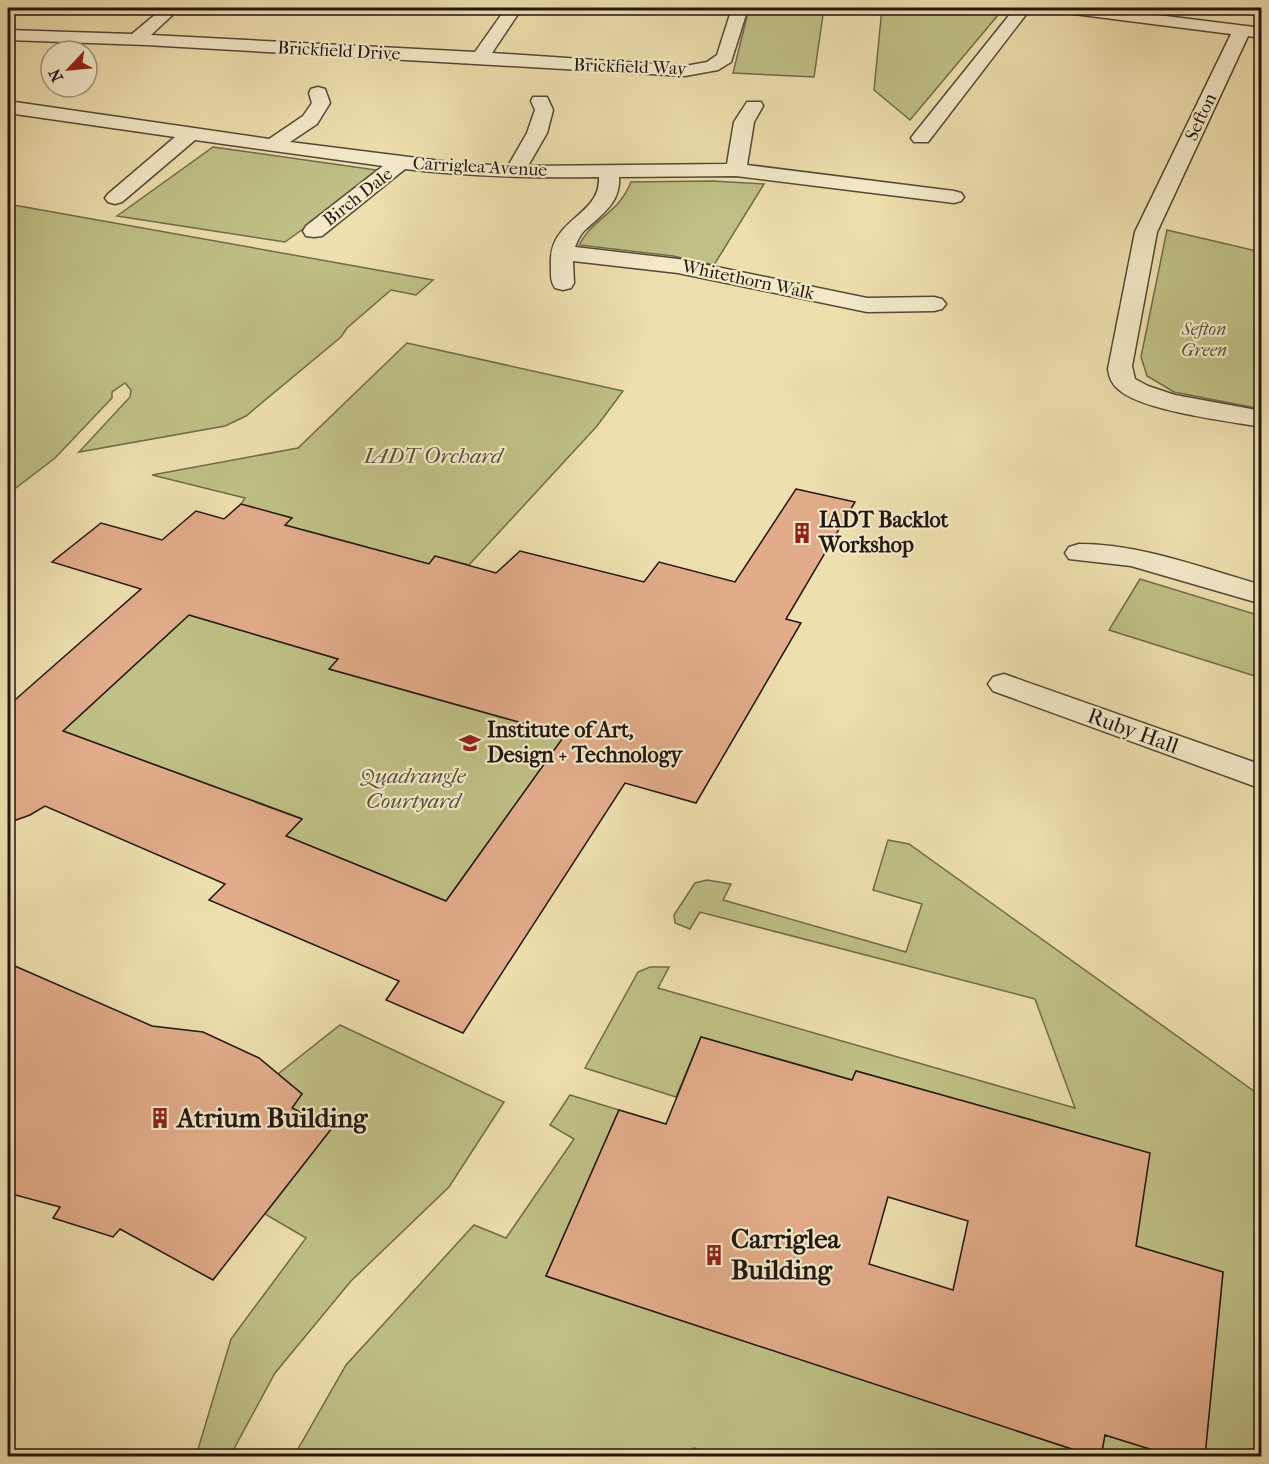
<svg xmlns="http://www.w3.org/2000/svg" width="1269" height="1464" font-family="'IM FELL French Canon',serif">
	<rect width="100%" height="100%" fill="#eedfae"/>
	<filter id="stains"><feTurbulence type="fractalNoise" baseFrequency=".00333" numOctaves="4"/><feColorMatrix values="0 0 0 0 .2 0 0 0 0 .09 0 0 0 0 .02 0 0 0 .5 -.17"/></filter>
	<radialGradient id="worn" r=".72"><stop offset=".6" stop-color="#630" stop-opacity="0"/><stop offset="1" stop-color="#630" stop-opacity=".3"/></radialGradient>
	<!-- green -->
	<path fill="#bfc086" stroke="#706b4a" stroke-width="1.5" d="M 749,8 L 824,8 L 814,77 L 733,73 Z
		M 882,8 L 1004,8 L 910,120 L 874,90 Z
		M 213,147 L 383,171 L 285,242 L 117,216 Z
		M 713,181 L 764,184 L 714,265 L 673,256 L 579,245 C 593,218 619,213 631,182 Z
		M 8,204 L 433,280 L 416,295 L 391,290 L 347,328 L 341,337 L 246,416 L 225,426 L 79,452 L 130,397 L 131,390 L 125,383 L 112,392 L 112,398 L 55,458 L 8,494 Z
		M 1167,230 L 1261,252 L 1261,409 L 1174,392 L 1147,376 L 1141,357 Z
		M 407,343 L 623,391 L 597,426 L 469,565 L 435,556 L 429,564 L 304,530 L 276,556 L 241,504 L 245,498 L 152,475 L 298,448 Z
		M 1140,579 L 1261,616 L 1261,678 L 1109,630 Z
		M 189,615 L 338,659 L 330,669 L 565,735 L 446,901 L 286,836 L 301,818 L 63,731 Z
		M 888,840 L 909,844 L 1258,1094 L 1261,1099 L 1261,1456 L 1205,1456 L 1223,1272 L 1136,1246 L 1149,1153 L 856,1071 L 852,1080 L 701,1037 L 676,1097 L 585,1068 L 638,972 L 650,967 L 669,967 L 658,988 L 1075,1108 L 1035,999 L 700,912 L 690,929 L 675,923 L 674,915 L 695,883 L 707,880 L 731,884 L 723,900 L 906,952 L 922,904 L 873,890 Z
		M 340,1025 L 504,1102 L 449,1187 L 351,1281 L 275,1373 L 230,1456 L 196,1456 L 231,1339 L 306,1238 L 265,1214 L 332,1128 L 292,1108 L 302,1094 L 278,1074 Z
		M 570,1095 L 619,1110 L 546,1276 L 1093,1456 L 801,1456 L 786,1451 L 784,1456 L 716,1456 L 694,1448 L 691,1456 L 294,1456 L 346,1365 L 474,1225 L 506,1238 L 574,1139 L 550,1125 Z
		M 1105,1435 L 1172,1456 L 1101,1456 Z"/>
	<!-- building -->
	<path fill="#e2ac8a" stroke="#21160e" stroke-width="1.5" fill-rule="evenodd" d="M 796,489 L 855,502 L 786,619 L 801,623 L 696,803 L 625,783 L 463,1033 L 386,1000 L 399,981 L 209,900 L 225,884 L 45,806 L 30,815 L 8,823 L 8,706 L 141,589 L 52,562 L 101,523 L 162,540 L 196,511 L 224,519 L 241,504 L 292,518 L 285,525 L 429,564 L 435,556 L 496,573 L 520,551 L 644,582 L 659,562 L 735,582 ZM 189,615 L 338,659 L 329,669 L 565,735 L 446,901 L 286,836 L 302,819 L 63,731 Z
		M 8,963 L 152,1026 L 203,1032 L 259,1058 L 302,1094 L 292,1108 L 332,1128 L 213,1280 L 120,1229 L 113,1237 L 53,1218 L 60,1207 L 8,1193 Z
		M 701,1037 L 852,1080 L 856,1071 L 1150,1153 L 1136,1246 L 1223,1272 L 1205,1456 L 1172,1456 L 1105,1435 L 1101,1456 L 1093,1456 L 546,1276 L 619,1110 L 666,1124 ZM 888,1197 L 968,1221 L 953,1290 L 869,1264 Z"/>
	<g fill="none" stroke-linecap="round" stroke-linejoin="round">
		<defs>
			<path id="minor" d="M 163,8 L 180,8 L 151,35 L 475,52 L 506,8 L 522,8 L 492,53 L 685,66 L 707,62 L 717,55 L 732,8 L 748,8 L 731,62 L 718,70 L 685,76 L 146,45 L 8,40 L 8,30 L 132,34 Z
				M 1015,8 L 1031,8 L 928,142 L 914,142 L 911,138 L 914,134 Z
				M 1058,8 L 1101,8 L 1262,28 L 1262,38 L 1248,36 L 1157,232 L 1132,366 L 1135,379 L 1148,386 L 1175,395 L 1262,411 L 1262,427 C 1228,421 1141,411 1118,389 C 1112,384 1109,377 1108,369 L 1135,232 L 1231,34 L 1066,13 Z
				M 318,87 L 325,89 L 330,103 L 317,124 L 290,142 L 457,163 L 508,166 L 527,133 L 535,110 L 531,101 L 533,97 L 547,97 L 553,110 L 547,133 L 528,166 L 727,164 L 734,122 L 747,102 L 761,102 L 763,106 L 754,122 L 747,165 L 954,191 L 961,193 L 964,197 L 961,201 L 954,203 L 736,176 L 619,177 C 621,203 601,215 584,231 C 580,235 577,242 575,247 L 678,259 L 867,298 L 934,297 L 942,299 L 946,304 L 942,309 L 934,311 L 867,312 L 678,273 L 573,261 L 574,283 L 571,288 L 563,290 L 555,288 C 550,281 551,273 551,265 C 548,218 601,217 599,177 C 534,178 470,177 405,169 L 322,236 L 314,237 L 306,236 L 303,231 L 306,226 L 383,166 L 195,140 L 122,202 L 115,204 L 108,202 L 105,198 L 108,194 L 175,137 L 8,113 L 8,101 L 269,139 L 303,116 L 312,103 L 309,93 L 311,89 Z
				M 1079,544 C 1141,544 1202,568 1262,585 L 1262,604 L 1131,566 L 1069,559 L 1065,553 L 1069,547 Z
				M 1004,674 L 1262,765 L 1262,789 L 993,691 L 988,684 L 993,677 Z"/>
		</defs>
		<!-- minor casing -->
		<use href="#minor" stroke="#544836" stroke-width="3"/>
		<!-- minor -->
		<use href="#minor" fill="#f4eaca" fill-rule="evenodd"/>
	</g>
	<!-- icons -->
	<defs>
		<symbol id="building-bare" viewBox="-9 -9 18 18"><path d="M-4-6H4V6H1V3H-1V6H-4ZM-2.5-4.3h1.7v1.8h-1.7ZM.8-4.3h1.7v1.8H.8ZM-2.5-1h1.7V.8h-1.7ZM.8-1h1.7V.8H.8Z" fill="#8f2418" stroke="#f4eaca" stroke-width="2.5" paint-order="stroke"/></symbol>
		<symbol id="university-bare" viewBox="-9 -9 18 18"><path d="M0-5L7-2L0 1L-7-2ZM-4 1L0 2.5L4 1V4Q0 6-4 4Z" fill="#8f2418" stroke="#f4eaca" stroke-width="2.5" paint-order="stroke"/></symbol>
	</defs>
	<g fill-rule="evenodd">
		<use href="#building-bare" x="787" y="518" width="30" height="30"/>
		<use href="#university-bare" x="455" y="728" width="30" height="30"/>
		<use href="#building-bare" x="145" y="1103" width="30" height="30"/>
		<use href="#building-bare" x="699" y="1240" width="30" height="30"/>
	</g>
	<g text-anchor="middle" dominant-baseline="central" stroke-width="4.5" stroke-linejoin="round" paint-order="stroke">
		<!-- far-street labels -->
		<g font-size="18" fill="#21160e" stroke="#f4eaca">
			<text transform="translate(339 51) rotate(3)">Brickfield Drive</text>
			<text transform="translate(630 67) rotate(2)">Brickfield Way</text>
			<text transform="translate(1201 117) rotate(-65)">Sefton</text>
			<text transform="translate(480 167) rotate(3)">Carriglea Avenue</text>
			<text transform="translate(358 197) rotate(-38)">Birch Dale</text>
			<text transform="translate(748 280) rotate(12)">Whitethorn Walk</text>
		</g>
		<!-- far-park labels -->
		<g font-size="18" font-style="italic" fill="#585238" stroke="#f4eaca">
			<text x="1204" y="329">Sefton<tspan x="1204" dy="21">Green</tspan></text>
		</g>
		<!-- park labels -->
		<g font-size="22" font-style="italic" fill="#585238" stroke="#f4eaca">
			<text x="433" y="456">IADT Orchard</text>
			<text x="413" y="776">Quadrangle<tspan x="413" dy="25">Courtyard</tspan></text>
		</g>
		<!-- poi labels -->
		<g font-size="22" font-weight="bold" fill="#21160e" stroke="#f4eaca" text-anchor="start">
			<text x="819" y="520">IADT Backlot<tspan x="819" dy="25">Workshop</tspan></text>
			<text x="487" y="730">Institute of Art,<tspan x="487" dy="25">Design + Technology</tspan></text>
		</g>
		<!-- street labels -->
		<g font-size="22" fill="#21160e" stroke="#f4eaca">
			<text transform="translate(1133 731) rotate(20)">Ruby Hall</text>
		</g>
		<!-- near-poi labels -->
		<g font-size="27" font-weight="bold" fill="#21160e" stroke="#f4eaca" text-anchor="start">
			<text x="177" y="1118">Atrium Building</text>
			<text x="731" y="1239">Carriglea<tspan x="731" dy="31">Building</tspan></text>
		</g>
	</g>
	<!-- margin -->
	<rect width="1269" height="1464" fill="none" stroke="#eedfae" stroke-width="30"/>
	<rect x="9" y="9" width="1251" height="1446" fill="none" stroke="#21160e" stroke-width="3"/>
	<rect x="15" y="15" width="1239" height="1434" fill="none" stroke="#21160e" stroke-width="1.5"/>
	<!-- north arrow -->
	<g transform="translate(69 69) rotate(244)"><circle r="28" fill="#f4eaca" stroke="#a0957f" stroke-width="1.5"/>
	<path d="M0-4.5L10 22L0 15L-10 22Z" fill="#8f2418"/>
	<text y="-9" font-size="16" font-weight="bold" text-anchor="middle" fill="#21160e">N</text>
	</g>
	<rect width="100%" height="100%" filter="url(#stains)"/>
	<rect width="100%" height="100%" fill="url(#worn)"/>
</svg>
